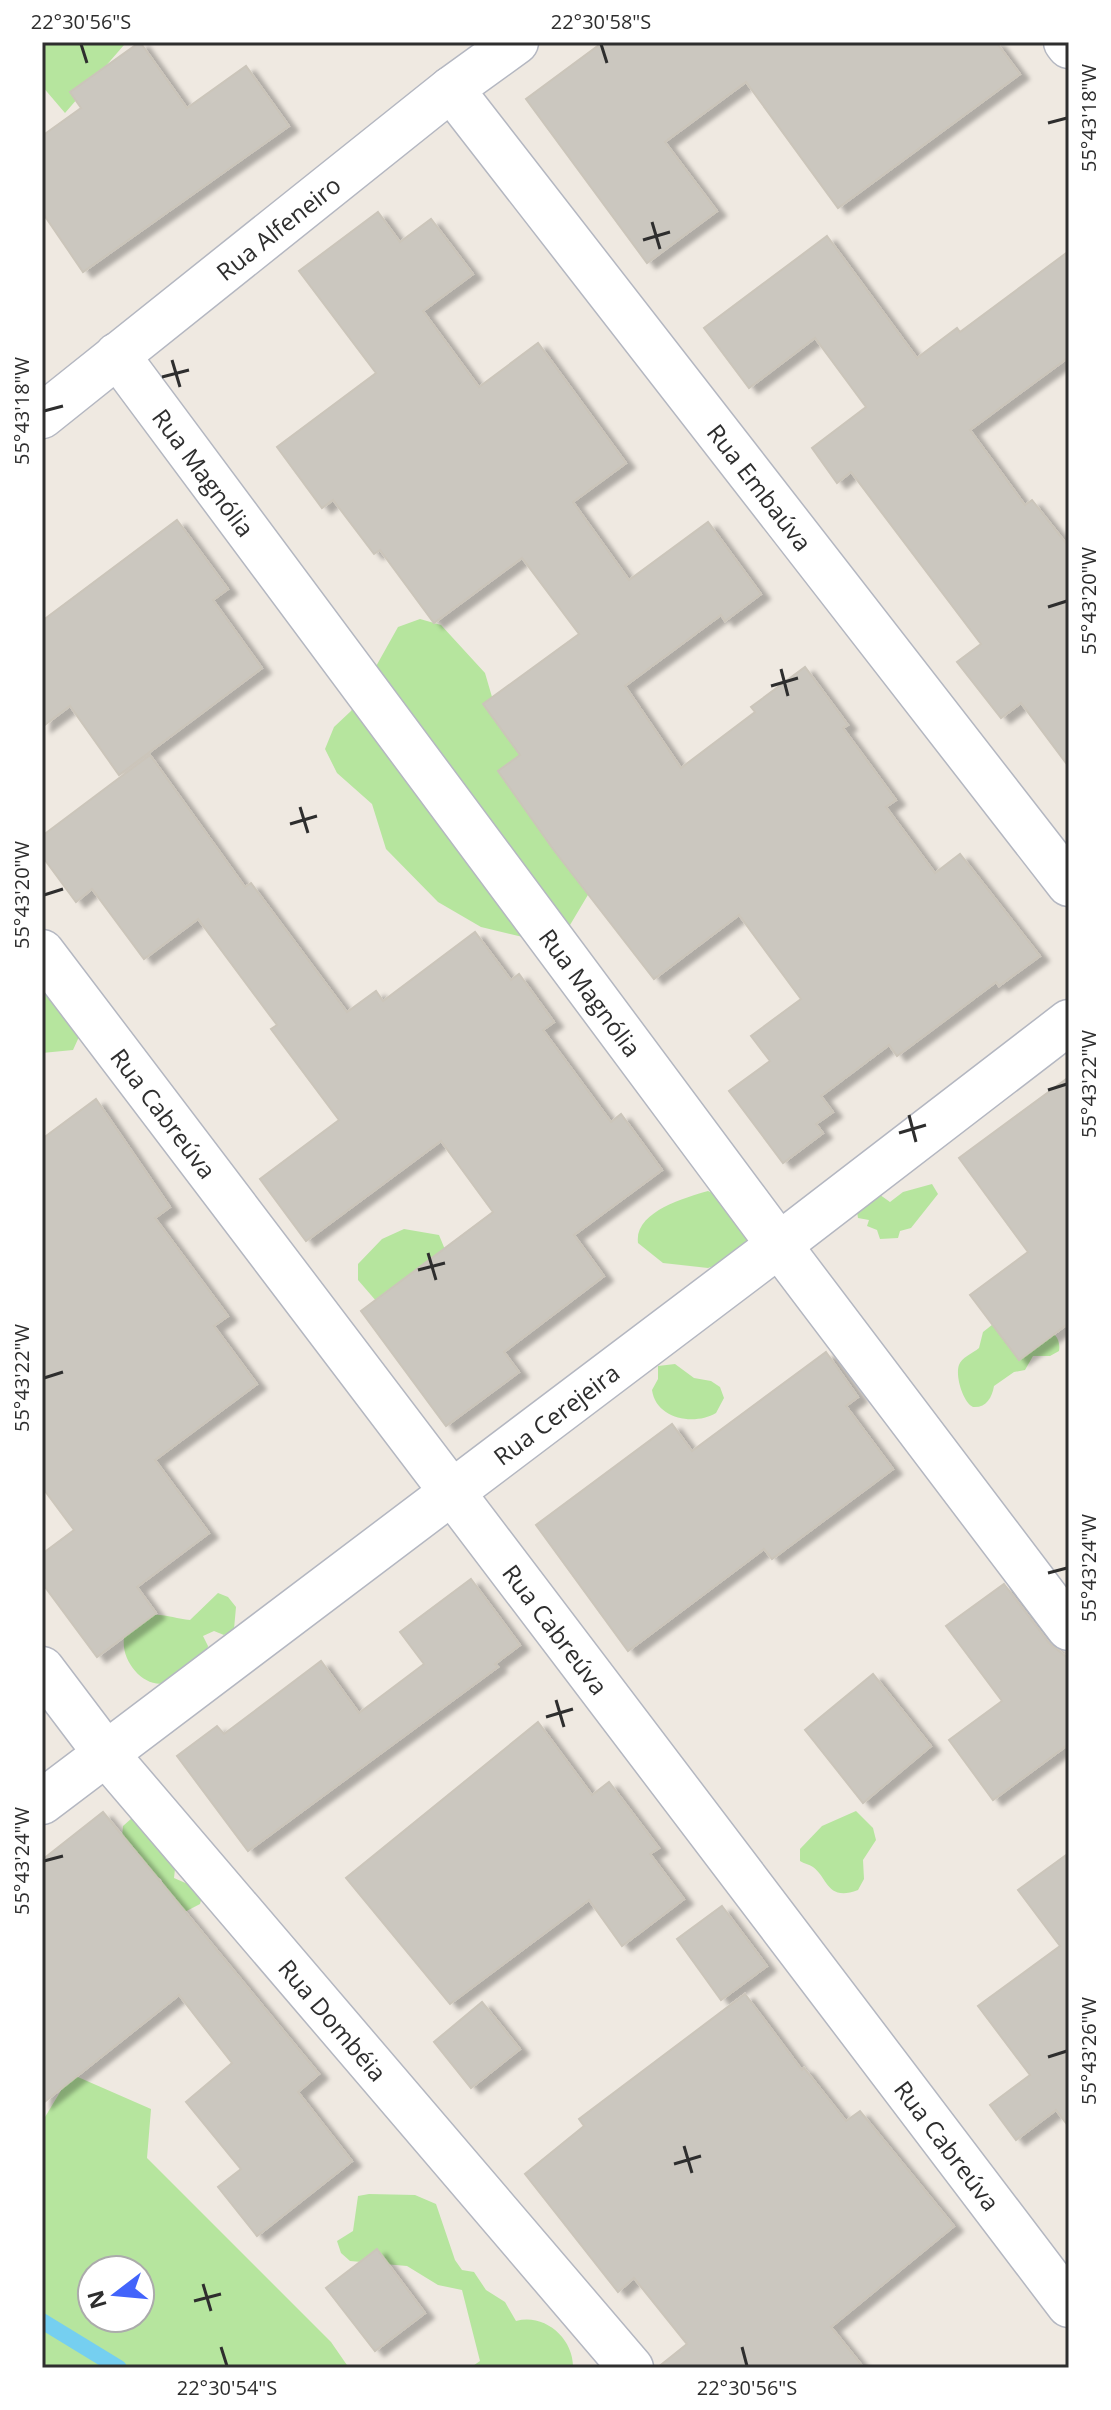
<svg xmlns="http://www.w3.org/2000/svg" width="1111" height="2410" font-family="'Open Sans',sans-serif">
	<defs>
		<filter id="shadow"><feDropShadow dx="9" dy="5" stdDeviation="2" flood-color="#0004"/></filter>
	</defs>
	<rect width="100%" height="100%" fill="#efe9e1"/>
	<!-- green -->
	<path fill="#b6e59e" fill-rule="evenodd" d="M 42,42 L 133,42 L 124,45 L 65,113 L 42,86 Z
		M 420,619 L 441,625 L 485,673 L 497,714 L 595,883 L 570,925 L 550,935 L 527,938 L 481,927 L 438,902 L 386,849 L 372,804 L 337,773 L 325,749 L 334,727 L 351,711 L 398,627 Z
		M 42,979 L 83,1028 L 73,1050 L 42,1053 Z
		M 932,1184 L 938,1194 L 911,1228 L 900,1231 L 898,1238 L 880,1239 L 877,1230 L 867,1226 L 869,1220 L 858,1218 L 856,1206 L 876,1192 L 890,1202 L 903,1192 Z
		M 708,1191 L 729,1201 L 749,1229 L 747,1242 L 731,1260 L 708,1268 L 663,1263 L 638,1243 C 634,1212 684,1198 708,1191 Z
		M 404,1229 L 439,1235 L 446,1252 L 377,1302 L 358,1280 L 358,1264 L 382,1239 Z
		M 997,1321 C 1016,1324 1064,1321 1059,1351 L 1050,1356 L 1033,1356 L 1025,1370 L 1014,1372 L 994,1386 C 992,1398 986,1408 973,1407 C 963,1402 955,1376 959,1365 C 961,1358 973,1353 979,1348 L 983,1332 Z
		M 675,1364 L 694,1378 L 711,1381 L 720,1387 L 724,1398 L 716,1413 C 694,1426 656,1419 652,1390 L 658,1379 L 658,1366 Z
		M 218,1593 L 228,1597 L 236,1607 L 234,1629 L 224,1635 L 214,1631 L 203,1636 L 208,1646 L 206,1657 C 195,1665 182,1677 169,1682 C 136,1695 99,1630 146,1616 C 161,1612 175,1619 190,1620 Z
		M 856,1811 L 873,1828 L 876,1840 L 863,1860 L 864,1879 L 858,1890 C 827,1902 828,1878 813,1867 C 809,1864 804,1864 800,1861 L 800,1849 L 822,1826 Z
		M 132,1818 L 177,1851 L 174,1878 L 190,1885 L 202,1897 L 200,1904 L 177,1916 L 161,1879 L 149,1873 L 122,1837 L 123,1826 Z
		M 71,2074 L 151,2109 L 147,2158 L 331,2342 L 349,2368 L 42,2368 L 42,2122 ZM 92,2270 L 140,2270 L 140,2318 L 92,2318 Z
		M 369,2194 L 415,2195 L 436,2204 L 455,2260 L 462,2270 L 474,2272 L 486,2290 L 505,2302 L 516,2321 C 545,2313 574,2339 573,2368 L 470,2368 L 480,2361 L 462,2290 L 438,2285 L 407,2266 L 350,2261 L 341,2253 L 337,2241 L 353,2231 L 358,2196 Z"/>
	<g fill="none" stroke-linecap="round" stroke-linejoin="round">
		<!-- stream -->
		<path stroke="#75cff0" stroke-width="16" d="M 42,2321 L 119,2368"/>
	</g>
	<!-- building -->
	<path fill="#cbc7bf" stroke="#cbc5ba" stroke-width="2" filter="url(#shadow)" d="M 140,42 L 187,108 L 246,66 L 289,126 L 83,272 L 42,212 L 42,136 L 81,108 L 70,92 Z
		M 603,42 L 996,42 L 1020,74 L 838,208 L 746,82 L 665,142 L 717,211 L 647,263 L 526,99 Z
		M 378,212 L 400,242 L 431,219 L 473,274 L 423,311 L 479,387 L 538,343 L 626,463 L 573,502 L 629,580 L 708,522 L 761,594 L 725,621 L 721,615 L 625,686 L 681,768 L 755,712 L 751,707 L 805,667 L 848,725 L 843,728 L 896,800 L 886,807 L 935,873 L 960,854 L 1040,956 L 999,986 L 996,982 L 897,1056 L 889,1045 L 821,1096 L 833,1112 L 816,1124 L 823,1133 L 783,1163 L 729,1091 L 770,1061 L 751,1036 L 801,999 L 739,915 L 654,979 L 553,849 L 498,771 L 520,755 L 483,704 L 579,634 L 522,558 L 434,623 L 380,550 L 374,554 L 333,500 L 322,508 L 277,447 L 376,373 L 299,271 Z
		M 827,236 L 917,358 L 957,328 L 960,332 L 1069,251 L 1069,357 L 970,430 L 1025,505 L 1032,500 L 1069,547 L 1069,767 L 1021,703 L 1001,718 L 957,662 L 981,644 L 851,472 L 837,483 L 812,448 L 866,407 L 815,338 L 749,388 L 704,328 Z
		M 177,520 L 228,589 L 213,600 L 262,668 L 119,775 L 70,706 L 42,727 L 42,621 Z
		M 150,755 L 245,887 L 251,883 L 347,1012 L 376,991 L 383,1001 L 475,932 L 511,980 L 519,974 L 554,1022 L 543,1030 L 611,1122 L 621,1114 L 662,1170 L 574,1235 L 604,1276 L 504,1352 L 519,1372 L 446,1426 L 361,1311 L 493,1212 L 441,1141 L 306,1241 L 260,1179 L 339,1120 L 271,1029 L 277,1025 L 198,919 L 144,959 L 92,889 L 76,902 L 42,856 L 42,836 Z
		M 1069,1077 L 1069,1323 L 1019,1360 L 970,1295 L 1028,1252 L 959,1158 Z
		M 96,1099 L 170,1207 L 155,1218 L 228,1316 L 214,1326 L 257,1384 L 155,1460 L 209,1533 L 137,1587 L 156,1613 L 97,1657 L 42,1583 L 42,1554 L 74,1530 L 42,1487 L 42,1139 Z
		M 826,1352 L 858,1397 L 846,1406 L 893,1469 L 772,1559 L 764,1549 L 628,1651 L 536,1525 L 672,1424 L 692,1451 Z
		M 471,1579 L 520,1645 L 495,1664 L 498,1667 L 248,1851 L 177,1756 L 217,1726 L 224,1734 L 321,1661 L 359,1713 L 424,1664 L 400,1632 Z
		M 1004,1584 L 1049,1643 L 1069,1659 L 1069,1744 L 993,1800 L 949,1740 L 1002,1701 L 946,1626 Z
		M 873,1674 L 931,1746 L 863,1803 L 805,1730 Z
		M 538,1722 L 592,1795 L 609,1782 L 659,1848 L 650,1854 L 684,1899 L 622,1946 L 589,1900 L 450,2004 L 346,1878 Z
		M 103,1812 L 319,2074 L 298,2092 L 352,2161 L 257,2236 L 218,2187 L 241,2169 L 186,2102 L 232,2063 L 179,1995 L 42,2104 L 42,1860 Z
		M 1069,1853 L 1069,2127 L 1056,2110 L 1016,2140 L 990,2105 L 1030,2075 L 978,2006 L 1060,1946 L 1018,1890 Z
		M 722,1906 L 767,1966 L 721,2000 L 677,1939 Z
		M 745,1994 L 802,2070 L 804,2068 L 846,2121 L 860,2111 L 954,2226 L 831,2327 L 864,2368 L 657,2368 L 687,2344 L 634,2278 L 618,2292 L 525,2174 L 584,2126 L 579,2119 Z
		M 482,2002 L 520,2049 L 471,2088 L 434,2042 Z
		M 377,2249 L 425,2313 L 375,2351 L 326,2288 Z"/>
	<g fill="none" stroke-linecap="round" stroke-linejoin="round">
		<defs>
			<g id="minor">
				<path id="s1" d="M 451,89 L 1069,884"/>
				<path id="s2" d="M 117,355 L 779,1245 L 1069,1628"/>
				<path id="s3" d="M 42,416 L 451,89 L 516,42"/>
				<path id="s4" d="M 42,952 L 1069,2305"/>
				<path id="s5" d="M 42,1669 L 107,1755 L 631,2368"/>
			</g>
			<g id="tertiary">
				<path d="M 1066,42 L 1069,46"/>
				<path id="s6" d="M 42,1802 L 779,1245 L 1069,1022"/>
			</g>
		</defs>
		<!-- minor casing -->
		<use href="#minor" stroke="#b4b7c1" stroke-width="47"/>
		<!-- tertiary casing -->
		<use href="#tertiary" stroke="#b4b7c1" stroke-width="47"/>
		<!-- minor -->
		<use href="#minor" stroke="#fff" stroke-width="44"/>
		<!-- tertiary -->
		<use href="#tertiary" stroke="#fff" stroke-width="44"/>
	</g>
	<!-- ticks -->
	<path fill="none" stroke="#2e2e2e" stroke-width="3" d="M 81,44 L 87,63M 601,44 L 607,63M 1048,123 L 1067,118M 652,222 L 660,249M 643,240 L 670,232M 172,360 L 180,387M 162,377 L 189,370M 44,411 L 63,406M 1048,607 L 1067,601M 781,669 L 788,696M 771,686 L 798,678M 300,807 L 308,833M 290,824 L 317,816M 44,895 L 63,889M 1048,1090 L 1067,1084M 909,1115 L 916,1142M 899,1133 L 926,1125M 428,1253 L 436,1280M 418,1270 L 445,1263M 44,1378 L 63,1372M 1048,1573 L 1067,1568M 556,1700 L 564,1727M 546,1717 L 573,1709M 44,1861 L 63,1856M 1048,2057 L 1067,2051M 684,2146 L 692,2173M 674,2164 L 701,2156M 203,2284 L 211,2311M 194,2301 L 221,2294M 221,2347 L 227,2366M 742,2347 L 747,2366"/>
	<g text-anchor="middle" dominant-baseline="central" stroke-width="7" stroke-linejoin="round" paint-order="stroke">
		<!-- street labels -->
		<g font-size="24" fill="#2e2e2e" stroke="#fff">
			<text stroke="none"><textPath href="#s3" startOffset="302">Rua Alfeneiro</textPath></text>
			<text stroke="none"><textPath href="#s2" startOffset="146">Rua Magnólia</textPath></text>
			<text stroke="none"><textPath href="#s1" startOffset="504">Rua Embaúva</textPath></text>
			<text stroke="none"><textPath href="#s2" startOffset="794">Rua Magnólia</textPath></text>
			<text stroke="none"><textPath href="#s4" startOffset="202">Rua Cabreúva</textPath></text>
			<text stroke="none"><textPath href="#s6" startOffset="644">Rua Cerejeira</textPath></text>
			<text stroke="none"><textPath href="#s4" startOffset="850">Rua Cabreúva</textPath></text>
			<text stroke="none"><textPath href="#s5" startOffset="456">Rua Dombéia</textPath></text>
			<text stroke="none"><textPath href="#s4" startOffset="1498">Rua Cabreúva</textPath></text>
		</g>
	</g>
	<!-- border -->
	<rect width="1111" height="2410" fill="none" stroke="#ffffff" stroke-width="88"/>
	<!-- north arrow -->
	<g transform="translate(116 2294) rotate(254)"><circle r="38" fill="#ffffff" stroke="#ababab" stroke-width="2"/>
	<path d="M0-6L14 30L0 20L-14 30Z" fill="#4264fb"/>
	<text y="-12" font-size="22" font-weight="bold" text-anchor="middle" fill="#2e2e2e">N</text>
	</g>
	<rect x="44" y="44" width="1023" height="2322" fill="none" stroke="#2e2e2e" stroke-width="3"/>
	<g font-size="20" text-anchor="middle" fill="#2e2e2e">
		<text x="81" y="29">22°30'56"S</text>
		<text x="601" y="29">22°30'58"S</text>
		<text transform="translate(1089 118) rotate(-90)" y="7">55°43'18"W</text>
		<text transform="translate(22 411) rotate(-90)" y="7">55°43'18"W</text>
		<text transform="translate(1089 601) rotate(-90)" y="7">55°43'20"W</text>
		<text transform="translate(22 895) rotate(-90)" y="7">55°43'20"W</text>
		<text transform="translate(1089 1084) rotate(-90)" y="7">55°43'22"W</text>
		<text transform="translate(22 1378) rotate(-90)" y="7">55°43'22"W</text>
		<text transform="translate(1089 1568) rotate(-90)" y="7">55°43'24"W</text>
		<text transform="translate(22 1861) rotate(-90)" y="7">55°43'24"W</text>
		<text transform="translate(1089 2051) rotate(-90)" y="7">55°43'26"W</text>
		<text x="227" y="2395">22°30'54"S</text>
		<text x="747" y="2395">22°30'56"S</text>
	</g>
</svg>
